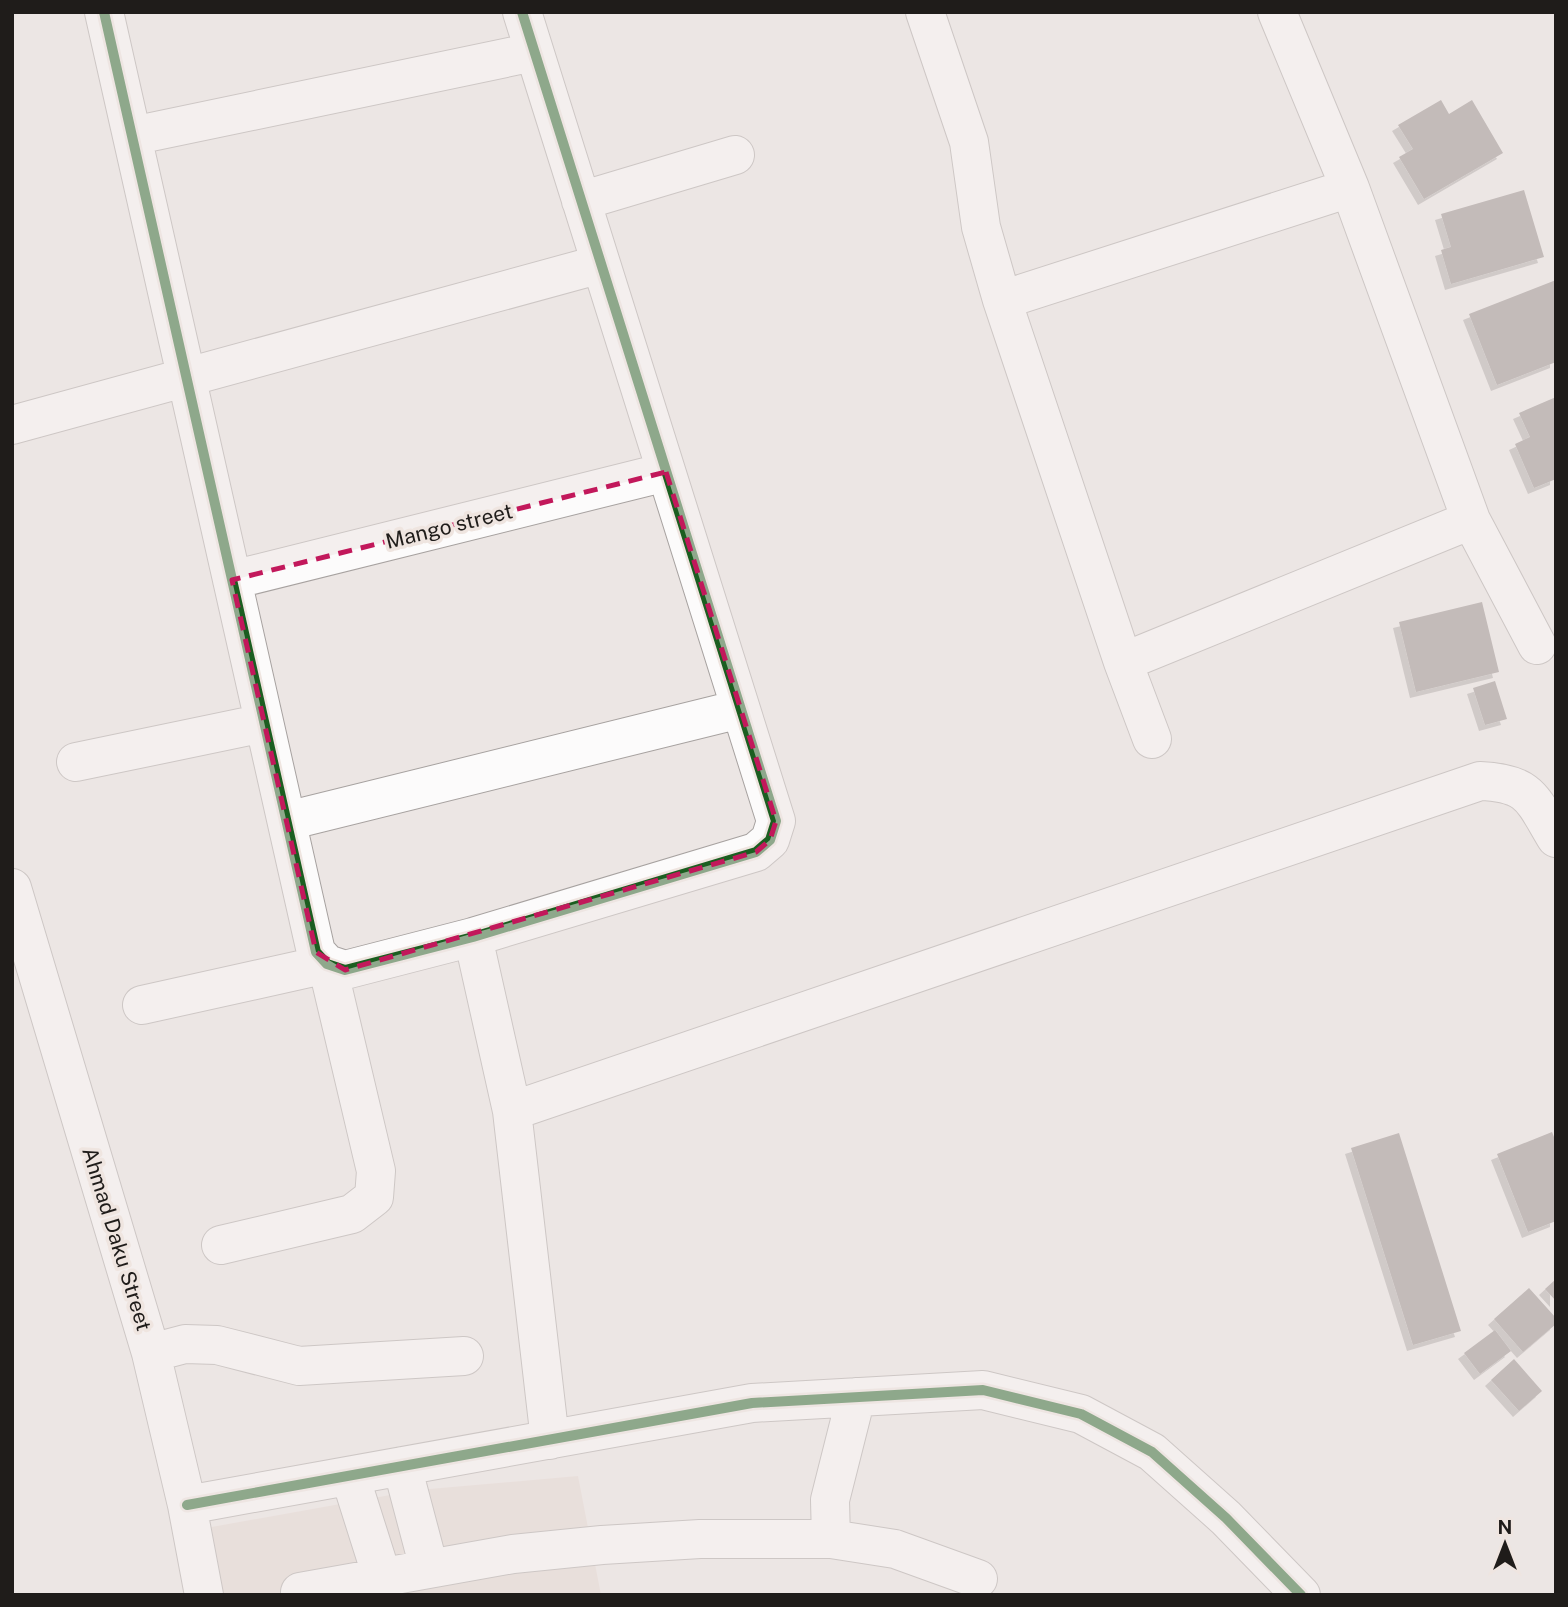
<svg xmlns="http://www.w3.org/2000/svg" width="1568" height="1607" font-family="'Public Sans',sans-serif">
	<defs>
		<filter id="shadow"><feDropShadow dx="-6" dy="6" stdDeviation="0" flood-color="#0004"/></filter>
	</defs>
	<rect width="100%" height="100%" fill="#ece6e4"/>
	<!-- built -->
	<path fill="#e3d7d1" d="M 578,1476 L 601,1595 L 222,1595 L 206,1528 L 418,1490 Z"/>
	<!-- building -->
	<path fill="#908886" filter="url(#shadow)" d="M 1441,100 L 1449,114 L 1472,100 L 1503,153 L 1424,199 L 1399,157 L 1413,149 L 1398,125 Z
		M 1524,190 L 1544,257 L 1451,284 L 1441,250 L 1451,247 L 1441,214 Z
		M 1556,280 L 1556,362 L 1497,385 L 1469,314 Z
		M 1556,397 L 1556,479 L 1534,488 L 1515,444 L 1530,437 L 1519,413 Z
		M 1482,602 L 1499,672 L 1416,692 L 1399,622 Z
		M 1495,681 L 1507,719 L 1485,725 L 1473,688 Z
		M 1552,1132 L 1556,1142 L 1556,1221 L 1528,1232 L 1497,1154 Z
		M 1399,1133 L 1461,1331 L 1413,1345 L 1351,1148 Z
		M 1556,1279 L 1556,1301 L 1545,1289 Z
		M 1529,1288 L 1556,1318 L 1556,1324 L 1523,1352 L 1494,1319 Z
		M 1495,1330 L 1511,1351 L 1480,1374 L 1464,1353 Z
		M 1514,1359 L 1542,1391 L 1519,1411 L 1491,1380 Z"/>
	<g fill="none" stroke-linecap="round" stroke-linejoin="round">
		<defs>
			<path id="minor" d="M 104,12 L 316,952 L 327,964 L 345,970 L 473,937 L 756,852 L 770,840 L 776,821 L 522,12
				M 925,12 L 969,142 L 981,227 L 1002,300 L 1123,662 L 1152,739
				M 1277,12 L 1350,188 L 1471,520 L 1537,645
				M 132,136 L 534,52
				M 581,201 L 735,155
				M 1002,300 L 1350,188
				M 12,425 L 601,264
				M 232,580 L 666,472
				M 1123,662 L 1471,520
				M 76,762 L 264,723
				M 287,821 L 740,709
				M 12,888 L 151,1353 L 187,1505 L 204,1595
				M 473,937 L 512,1111 L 550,1440
				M 142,1005 L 327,964
				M 512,1111 L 1480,781 C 1530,783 1532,798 1556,838
				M 221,1245 L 352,1214 L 374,1197 L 376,1171 L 327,964
				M 151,1353 L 185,1344 L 217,1345 L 299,1366 L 464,1356
				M 402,1466 L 429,1568
				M 350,1476 L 382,1577
				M 187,1505 L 752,1403 L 983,1390 L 1081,1414 L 1152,1452 L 1226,1518 L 1301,1595
				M 831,1539 L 830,1500 L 856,1397
				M 300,1592 L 513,1554 L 602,1545 L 700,1539 L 831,1539 L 895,1549 L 978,1579"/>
		</defs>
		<!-- minor casing -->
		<use href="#minor" stroke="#a7a2a0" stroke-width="40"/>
		<!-- minor -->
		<use href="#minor" stroke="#fcfbfb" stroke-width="38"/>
		<defs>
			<path id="cycleway" d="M 104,12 L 316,952 L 327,964 L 345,970 L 473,937 L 756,852 L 770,840 L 776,821 L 522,12
				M 187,1505 L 752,1403 L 983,1390 L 1081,1414 L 1152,1452 L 1226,1518 L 1301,1595"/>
		</defs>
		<!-- cycleway casing -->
		<use href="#cycleway" stroke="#efe5e0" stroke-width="15"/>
		<!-- cycleway -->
		<use href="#cycleway" stroke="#1b5e20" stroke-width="10"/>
	</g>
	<!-- marked area -->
	<path d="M0 0H1568V1607H0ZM 666,472 L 776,821 L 770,840 L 756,852 L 345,970 L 316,952 L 232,580 Z" fill="#ece6e4" fill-opacity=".55" fill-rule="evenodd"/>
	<path fill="none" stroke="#c2185b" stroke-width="5" stroke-dasharray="14 9" stroke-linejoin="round" d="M 666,472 L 776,821 L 770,840 L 756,852 L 345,970 L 316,952 L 232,580 Z"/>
	<g text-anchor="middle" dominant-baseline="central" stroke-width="7" stroke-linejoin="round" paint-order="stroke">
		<!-- street labels -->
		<g font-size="21" fill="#1f1c1a" stroke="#efe5e0">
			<text transform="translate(449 526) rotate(-14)">Mango street</text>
			<text transform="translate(117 1239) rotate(73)">Ahmad Daku Street</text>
		</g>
	</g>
	<!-- border -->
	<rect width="1568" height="1607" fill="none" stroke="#1f1c1a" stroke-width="28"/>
	<!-- north arrow -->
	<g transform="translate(1505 1544)" stroke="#efe5e0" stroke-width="5" paint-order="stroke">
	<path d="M0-5L12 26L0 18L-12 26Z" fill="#1f1c1a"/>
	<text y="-10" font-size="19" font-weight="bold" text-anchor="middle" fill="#1f1c1a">N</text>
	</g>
</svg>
